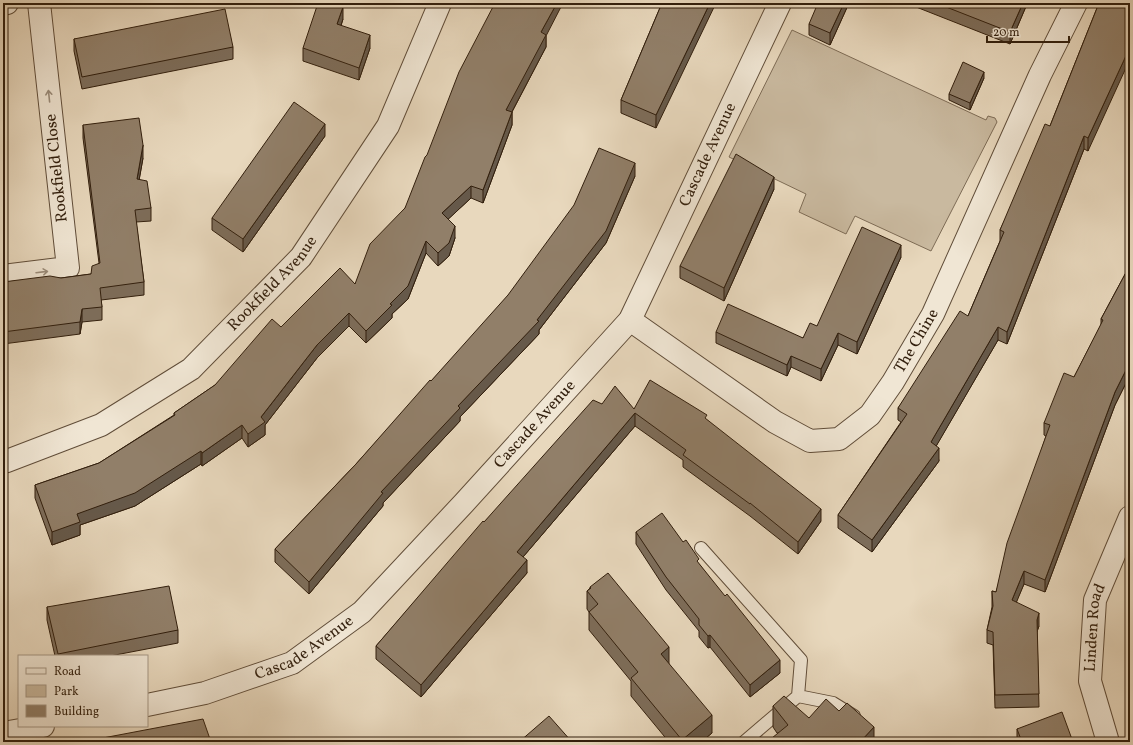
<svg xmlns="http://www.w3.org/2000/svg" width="1133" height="745" font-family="Vollkorn,serif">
	<rect width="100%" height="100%" fill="#e8d8bd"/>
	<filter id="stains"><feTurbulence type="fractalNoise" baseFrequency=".005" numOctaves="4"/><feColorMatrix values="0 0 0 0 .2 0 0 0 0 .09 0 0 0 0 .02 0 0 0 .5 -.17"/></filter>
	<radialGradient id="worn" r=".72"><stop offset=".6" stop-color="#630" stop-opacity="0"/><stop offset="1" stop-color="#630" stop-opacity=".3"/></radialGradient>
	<!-- green -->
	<path fill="#c9b99f" stroke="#7e6c56" d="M 792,30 L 986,120 L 988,116 L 995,118 L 997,122 L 931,251 L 855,216 L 846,234 L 799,212 L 806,194 L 729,157 Z"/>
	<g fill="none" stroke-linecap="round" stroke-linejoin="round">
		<defs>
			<path id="service" d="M 701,548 L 801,660 L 798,696 L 744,742
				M 798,696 L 833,703 L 854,716"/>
			<g id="minor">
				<path d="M 3,4 L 7,3"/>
				<path d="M 3,276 L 68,268 L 39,3"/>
				<path id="s1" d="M 630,320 L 775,422 L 810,441 L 839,439 L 870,415 L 893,382 L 933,314 L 1040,75 L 1076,3"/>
				<path id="s2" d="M 3,462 L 7,461 L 101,425 L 191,369 L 301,257 L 388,126 L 440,3"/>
				<path id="s3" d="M 147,705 L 205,693 L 292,663 L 362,612 L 464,503 L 630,320 L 780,3"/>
				<path d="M 3,733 L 43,726"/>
				<path id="s4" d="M 1108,742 L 1090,681 L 1095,600 L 1130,517"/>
			</g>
		</defs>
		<!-- service casing -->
		<use href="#service" stroke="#604d39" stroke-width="14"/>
		<!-- minor casing -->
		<use href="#minor" stroke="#604d39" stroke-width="24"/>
		<!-- service -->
		<use href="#service" stroke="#f0e6d4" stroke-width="12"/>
		<!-- minor -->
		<use href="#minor" stroke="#f0e6d4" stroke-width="22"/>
	</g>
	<!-- wall -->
	<path fill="#7d6d5a" stroke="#321f0d" d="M 662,3 L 656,128 L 621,113 L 621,100 Z
		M 849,3 L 830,45 L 809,35 L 809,24 Z
		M 906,3 L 1027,3 L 1027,4 L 1010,44 Z
		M 1099,3 L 1088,151 L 1084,149 L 1007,344 L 998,340 L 936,446 L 939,461 L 872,552 L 838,528 L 838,515 L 901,422 L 898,420 L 898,408 L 968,316 L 1000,241 L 1000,230 L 1050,126 Z
		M 343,19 L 341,26 L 370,48 L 359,80 L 303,61 L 303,48 Z
		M 546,36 L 546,47 L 512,112 L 512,125 L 483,203 L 471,198 L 448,219 L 455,238 L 449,256 L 438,266 L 426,253 L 408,299 L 392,314 L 392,318 L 366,343 L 349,326 L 317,358 L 265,425 L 265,435 L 248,447 L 242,438 L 202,466 L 201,464 L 135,506 L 80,525 L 80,535 L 52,545 L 35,498 L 35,485 L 99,463 L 174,415 L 174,413 L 215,385 L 281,327 L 355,284 L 405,208 Z
		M 74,39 L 233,47 L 233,59 L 82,89 L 74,51 Z
		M 984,78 L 970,110 L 949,100 L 949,94 Z
		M 83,125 L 143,158 L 139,180 L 151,208 L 151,221 L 136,222 L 144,282 L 144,295 L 101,300 L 102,307 L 102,320 L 82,322 L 80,334 L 3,344 L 3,282 L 61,278 L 91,274 L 99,263 L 83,138 Z
		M 325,136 L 243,252 L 212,230 L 212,218 Z
		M 635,176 L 606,243 L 539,330 L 539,334 L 460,417 L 460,421 L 383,503 L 383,506 L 309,594 L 275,562 L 275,549 L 356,464 L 431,381 Z
		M 774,189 L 724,301 L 680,278 L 680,266 Z
		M 901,257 L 857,354 L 838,345 L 821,381 L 791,367 L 787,376 L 716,343 L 716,332 L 803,338 Z
		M 1130,265 L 1130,375 L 1115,405 L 1045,592 L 1024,584 L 1016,602 L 1039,626 L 1037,631 L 1039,707 L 995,708 L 993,645 L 987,643 L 987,630 L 992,607 L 992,591 L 996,592 L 1046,436 L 1044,435 L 1044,423 L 1074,377 L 1101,325 L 1101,319 Z
		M 602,404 L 707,420 L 821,521 L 798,554 L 750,516 L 683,467 L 683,460 L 635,426 L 523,557 L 527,573 L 421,697 L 376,659 L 376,646 L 484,522 Z
		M 636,532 L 699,564 L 780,673 L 750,697 L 710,647 L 708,648 L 699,637 L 699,631 L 666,590 L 636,544 Z
		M 590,587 L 669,664 L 712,733 L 701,742 L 669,742 L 631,696 L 631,681 L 589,630 L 589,612 L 587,609 L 587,591 L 590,588 Z
		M 47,607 L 178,630 L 178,643 L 110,656 L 55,656 L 47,620 Z
		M 773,706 L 809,718 L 874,742 L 777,733 L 773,727 Z
		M 1017,729 L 1073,742 L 1017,742 Z"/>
	<!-- shaded-wall -->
	<path fill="#66594a" stroke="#321f0d" d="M 557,3 L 563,3 L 546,36 L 546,47 L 506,123 L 506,110 L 541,32 Z
		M 710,3 L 716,3 L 656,128 L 656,115 Z
		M 844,3 L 849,3 L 830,45 L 830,33 Z
		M 1023,3 L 1027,3 L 1027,4 L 1010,44 L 1010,32 Z
		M 343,7 L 343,19 L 337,37 L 337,24 Z
		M 370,35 L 370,48 L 359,80 L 359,68 Z
		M 1130,47 L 1130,59 L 1088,151 L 1088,138 Z
		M 984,72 L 984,78 L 970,110 L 970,103 Z
		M 512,112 L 512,125 L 483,203 L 483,190 Z
		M 325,124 L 325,136 L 243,252 L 243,239 Z
		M 1084,136 L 1084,149 L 1007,344 L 1007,332 Z
		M 143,145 L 143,158 L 137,192 L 137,179 Z
		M 635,163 L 635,176 L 606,243 L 539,330 L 539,334 L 460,417 L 460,421 L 383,503 L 383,506 L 309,594 L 309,582 L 381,492 L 458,406 L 537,320 Z
		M 774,177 L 774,189 L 724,301 L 724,288 Z
		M 471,186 L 471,198 L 442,225 L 442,213 Z
		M 455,226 L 455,238 L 449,256 L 438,266 L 438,253 Z
		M 426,241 L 426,253 L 408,299 L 392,314 L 392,318 L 366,343 L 366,331 L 390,304 Z
		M 901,245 L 901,257 L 857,354 L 857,342 Z
		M 82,309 L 82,322 L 80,334 L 80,322 Z
		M 349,313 L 349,326 L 317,358 L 265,425 L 265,435 L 248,447 L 248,434 L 317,345 Z
		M 998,327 L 998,340 L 931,455 L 931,442 Z
		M 838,333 L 838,345 L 821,381 L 821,369 Z
		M 791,356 L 791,367 L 787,376 L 787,365 Z
		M 1130,362 L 1130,375 L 1115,405 L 1045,592 L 1045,580 L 1115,392 Z
		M 635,413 L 635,426 L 517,564 L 517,552 Z
		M 242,425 L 242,438 L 202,466 L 202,453 Z
		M 939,448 L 939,461 L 872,552 L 872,540 Z
		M 201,451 L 201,464 L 135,506 L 80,525 L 80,535 L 52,545 L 52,532 L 77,514 Z
		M 821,509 L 821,521 L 798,554 L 798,542 Z
		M 527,560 L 527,573 L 421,697 L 421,685 Z
		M 1024,571 L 1024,584 L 1012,613 L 1012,600 Z
		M 1039,613 L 1039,626 L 1037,632 L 1037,620 Z
		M 710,635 L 710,647 L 708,648 L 708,636 Z
		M 669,647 L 669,665 L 661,654 Z
		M 780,660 L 780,673 L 750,697 L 750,685 Z
		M 712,715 L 712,733 L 701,742 L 682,742 L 682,740 Z
		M 874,727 L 874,742 L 860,742 Z"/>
	<!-- building -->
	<path fill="#917f69" stroke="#321f0d" d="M 318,3 L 333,3 L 343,7 L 337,24 L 370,35 L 359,68 L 303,48 Z
		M 495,3 L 557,3 L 541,32 L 546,35 L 506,110 L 512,112 L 483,190 L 471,186 L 442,213 L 455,226 L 449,243 L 438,253 L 426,241 L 408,286 L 390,304 L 392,305 L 366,331 L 349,313 L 317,345 L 261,417 L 265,422 L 248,434 L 242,425 L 202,453 L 201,451 L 135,493 L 77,514 L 80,522 L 52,532 L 35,485 L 99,463 L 175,415 L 174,413 L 215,385 L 272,319 L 281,327 L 340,268 L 355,284 L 370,244 L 405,208 L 425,157 L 427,155 L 459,72 Z
		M 662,3 L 710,3 L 656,115 L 621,100 Z
		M 818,3 L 844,3 L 830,33 L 809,24 Z
		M 936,3 L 1023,3 L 1010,32 Z
		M 1099,3 L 1130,3 L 1130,47 L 1088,138 L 1084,136 L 1007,332 L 998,327 L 931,442 L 939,448 L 872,540 L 838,515 L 907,414 L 898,408 L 960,311 L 968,316 L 1004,232 L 1000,230 L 1045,124 L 1050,126 Z
		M 225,9 L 233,47 L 82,77 L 74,39 Z
		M 963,62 L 984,72 L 970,103 L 949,94 Z
		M 294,102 L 325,124 L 243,239 L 212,218 Z
		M 139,118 L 143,145 L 137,179 L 147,181 L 151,208 L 135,210 L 144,282 L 100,288 L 102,307 L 82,309 L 80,322 L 3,332 L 3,282 L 50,276 L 61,278 L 91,274 L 92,266 L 100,263 L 83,125 Z
		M 599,148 L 635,163 L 606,231 L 537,320 L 539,321 L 458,406 L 460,408 L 381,492 L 383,493 L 309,582 L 275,549 L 356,464 L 430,380 L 431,381 L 508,295 L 574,205 Z
		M 736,154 L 774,177 L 724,288 L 680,266 Z
		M 862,227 L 901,245 L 857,342 L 838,333 L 821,369 L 791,356 L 787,365 L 716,332 L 728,304 L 803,338 L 810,323 L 817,326 Z
		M 1130,265 L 1130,362 L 1115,392 L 1045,580 L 1024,571 L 1012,600 L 1039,613 L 1037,620 L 1039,694 L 995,695 L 993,632 L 987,630 L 993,606 L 992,591 L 996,592 L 1007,543 L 1050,425 L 1044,423 L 1064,373 L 1074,377 L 1103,320 L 1101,319 Z
		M 650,380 L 707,415 L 705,418 L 821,509 L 798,542 L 750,503 L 750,504 L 683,455 L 686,450 L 635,413 L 517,552 L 527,560 L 421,685 L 376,646 L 483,521 L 484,522 L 593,400 L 602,404 L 615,386 L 634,409 Z
		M 662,513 L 683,542 L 686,540 L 699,559 L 697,561 L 725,596 L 727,594 L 780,660 L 750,685 L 710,635 L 708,636 L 699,625 L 699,619 L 666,577 L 636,532 Z
		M 608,573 L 669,647 L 661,654 L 712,715 L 682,740 L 631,678 L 638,672 L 589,612 L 598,604 L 587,591 L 591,588 L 590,587 Z
		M 169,586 L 178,630 L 58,654 L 47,607 Z
		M 784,696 L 809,718 L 826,699 L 839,711 L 847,703 L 874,727 L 860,742 L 767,742 L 788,725 L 773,706 Z
		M 1062,712 L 1073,742 L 1022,742 L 1017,729 Z
		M 549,716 L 572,742 L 519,742 Z
		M 203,719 L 211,742 L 88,742 L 87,741 Z
		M 747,738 L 751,742 L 743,742 Z"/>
	<!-- one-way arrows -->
	<defs><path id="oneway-shaft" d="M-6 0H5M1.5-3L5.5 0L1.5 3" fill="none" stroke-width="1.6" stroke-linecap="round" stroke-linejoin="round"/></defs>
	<g stroke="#9a8c7a">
		<use href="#oneway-shaft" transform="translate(49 96) rotate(-96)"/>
		<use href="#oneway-shaft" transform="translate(42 272) rotate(-7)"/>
	</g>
	<g text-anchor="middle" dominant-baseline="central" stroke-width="3" stroke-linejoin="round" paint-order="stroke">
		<!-- street labels -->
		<g font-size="16" fill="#321f0d" stroke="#f0e6d4">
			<text stroke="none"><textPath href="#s3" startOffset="817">Cascade Avenue</textPath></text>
			<text transform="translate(57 168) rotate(-96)">Rookfield Close</text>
			<text stroke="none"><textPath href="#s2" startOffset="329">Rookfield Avenue</textPath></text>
			<text stroke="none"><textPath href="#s1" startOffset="373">The Chine</textPath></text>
			<text stroke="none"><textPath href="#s3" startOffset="493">Cascade Avenue</textPath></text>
			<text stroke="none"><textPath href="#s4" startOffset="117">Linden Road</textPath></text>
			<text stroke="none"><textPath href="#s3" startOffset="169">Cascade Avenue</textPath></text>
		</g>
	</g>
	<!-- margin -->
	<rect width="1133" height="745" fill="none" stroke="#e8d8bd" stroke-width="16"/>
	<rect x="4" y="4" width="1125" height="737" fill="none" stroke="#321f0d" stroke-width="2"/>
	<rect x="8" y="8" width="1117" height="729" fill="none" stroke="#321f0d"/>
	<!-- legend -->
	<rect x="18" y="655" width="130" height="72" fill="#f0e6d4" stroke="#a49684"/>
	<rect x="26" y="668" width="20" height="6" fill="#f0e6d4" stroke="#a49684"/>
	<text x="54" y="675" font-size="12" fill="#321f0d">Road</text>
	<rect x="26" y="685" width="20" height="12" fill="#c9b99f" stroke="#a49684"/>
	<text x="54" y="695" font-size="12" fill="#321f0d">Park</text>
	<rect x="26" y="705" width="20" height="12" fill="#917f69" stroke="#a49684"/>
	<text x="54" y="715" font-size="12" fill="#321f0d">Building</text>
	<!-- scale -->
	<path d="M987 36v6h82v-6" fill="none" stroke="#321f0d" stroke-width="2"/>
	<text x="993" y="36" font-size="12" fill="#321f0d" stroke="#f0e6d4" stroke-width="3" paint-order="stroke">20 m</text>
	<rect width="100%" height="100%" filter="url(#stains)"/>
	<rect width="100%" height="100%" fill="url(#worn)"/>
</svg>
